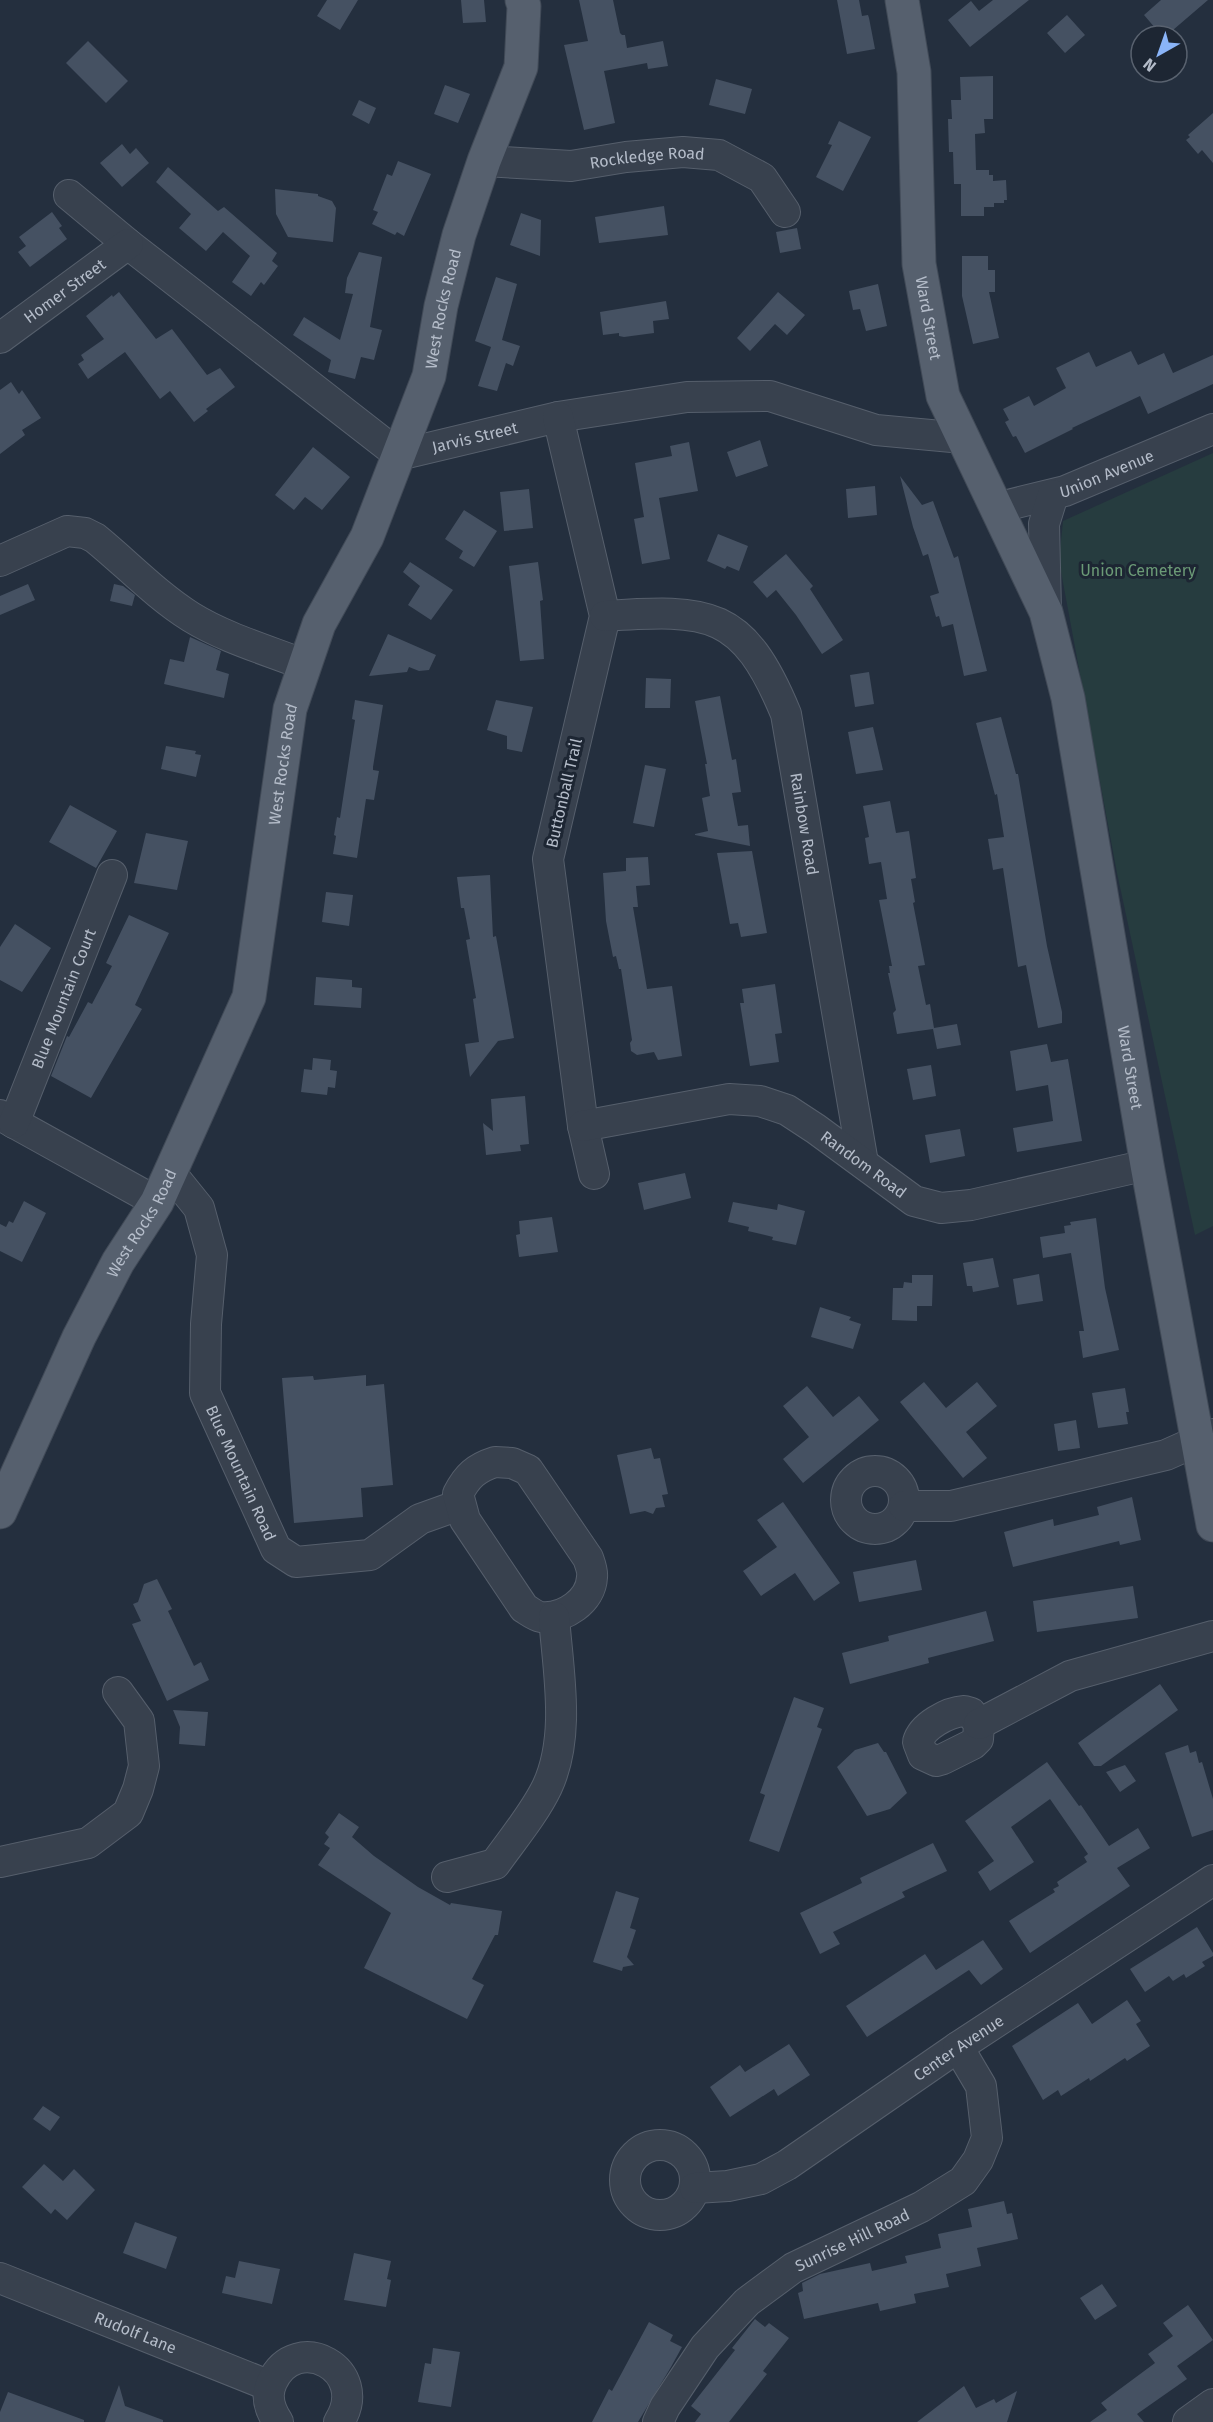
<svg xmlns="http://www.w3.org/2000/svg" width="1213" height="2422" font-family="'Fira Sans',sans-serif">
	<rect width="100%" height="100%" fill="#242f3e"/>
	<!-- green -->
	<path fill="#263c3f" d="M 1213,453 L 1213,1226 L 1195,1235 L 1117,873 L 1059,561 L 1063,521 Z"/>
	<!-- building -->
	<path fill="#455162" d="M 327,0 L 358,0 L 340,30 L 317,16 Z
		M 461,0 L 484,0 L 486,22 L 463,23 Z
		M 579,0 L 613,0 L 620,33 L 622,35 L 625,35 L 627,48 L 663,41 L 668,66 L 648,69 L 647,63 L 604,71 L 615,123 L 584,130 L 564,45 L 588,41 Z
		M 837,0 L 859,0 L 862,16 L 868,15 L 869,18 L 875,49 L 847,54 Z
		M 993,0 L 1029,0 L 970,47 L 948,20 L 971,1 L 979,11 Z
		M 1161,0 L 1208,0 L 1166,36 L 1162,36 L 1144,15 Z
		M 1067,15 L 1085,35 L 1065,53 L 1047,33 Z
		M 88,41 L 128,81 L 106,103 L 66,63 Z
		M 993,76 L 993,119 L 984,119 L 985,133 L 975,134 L 976,170 L 989,170 L 989,175 L 993,175 L 993,181 L 1006,180 L 1007,200 L 1004,200 L 1004,203 L 994,203 L 994,207 L 984,207 L 984,216 L 961,216 L 961,184 L 954,184 L 953,152 L 949,152 L 948,119 L 952,119 L 951,100 L 961,100 L 960,77 Z
		M 716,79 L 752,89 L 745,114 L 709,105 Z
		M 445,85 L 470,94 L 458,123 L 434,114 Z
		M 359,100 L 376,108 L 369,124 L 352,115 Z
		M 1213,113 L 1213,163 L 1202,150 L 1198,154 L 1186,140 L 1190,137 L 1188,135 Z
		M 839,121 L 871,137 L 843,191 L 816,177 L 832,145 L 828,144 Z
		M 122,144 L 130,154 L 136,148 L 149,163 L 122,187 L 100,163 Z
		M 398,161 L 431,174 L 404,236 L 397,232 L 395,235 L 372,224 L 378,212 L 373,210 L 387,174 L 392,176 Z
		M 168,167 L 218,211 L 224,207 L 277,253 L 272,261 L 278,266 L 264,285 L 261,282 L 251,296 L 232,282 L 250,256 L 223,232 L 206,251 L 179,228 L 191,214 L 156,182 Z
		M 275,189 L 318,194 L 318,196 L 332,201 L 336,208 L 333,242 L 288,237 L 276,214 Z
		M 664,206 L 668,235 L 599,243 L 595,217 Z
		M 52,212 L 62,226 L 59,228 L 67,239 L 30,267 L 18,252 L 26,246 L 19,237 Z
		M 521,213 L 541,220 L 540,256 L 510,245 Z
		M 797,228 L 801,249 L 780,253 L 776,232 Z
		M 359,252 L 382,257 L 370,327 L 382,330 L 374,360 L 361,357 L 355,379 L 328,372 L 331,360 L 293,335 L 304,317 L 340,340 L 353,294 L 345,293 L 347,278 Z
		M 962,256 L 988,256 L 988,270 L 995,270 L 995,292 L 989,292 L 999,338 L 973,344 L 962,296 Z
		M 496,277 L 517,284 L 502,340 L 520,346 L 513,366 L 506,363 L 497,391 L 478,386 L 491,347 L 475,341 Z
		M 878,284 L 887,326 L 866,331 L 860,309 L 853,310 L 849,291 Z
		M 119,292 L 156,339 L 172,329 L 207,375 L 220,368 L 235,387 L 206,409 L 208,411 L 194,422 L 170,391 L 160,399 L 125,352 L 88,379 L 78,364 L 84,360 L 81,355 L 104,339 L 86,316 L 112,295 L 113,297 Z
		M 778,292 L 805,315 L 787,335 L 775,324 L 750,351 L 737,338 Z
		M 666,301 L 669,319 L 653,321 L 654,333 L 624,337 L 619,336 L 619,333 L 603,335 L 600,312 Z
		M 1131,351 L 1138,365 L 1164,353 L 1173,373 L 1213,355 L 1213,384 L 1148,414 L 1140,396 L 1072,428 L 1073,429 L 1025,453 L 1016,436 L 1013,437 L 1005,422 L 1009,420 L 1003,409 L 1029,396 L 1034,406 L 1066,388 L 1056,368 L 1089,352 L 1096,367 Z
		M 11,382 L 19,394 L 22,390 L 41,418 L 22,430 L 25,435 L 0,454 L 0,390 Z
		M 760,440 L 768,466 L 736,477 L 727,452 Z
		M 689,442 L 698,491 L 659,498 L 670,559 L 642,564 L 634,519 L 644,517 L 635,463 L 672,456 L 670,446 Z
		M 313,447 L 350,477 L 322,510 L 305,497 L 294,510 L 275,495 Z
		M 900,476 L 922,505 L 933,501 L 954,558 L 958,556 L 987,671 L 964,676 L 953,624 L 942,627 L 939,616 L 936,617 L 930,596 L 939,593 L 928,554 L 923,556 L 913,527 Z
		M 875,486 L 877,515 L 848,518 L 846,489 Z
		M 529,489 L 533,528 L 504,531 L 500,492 Z
		M 464,510 L 497,531 L 474,567 L 459,558 L 463,551 L 445,539 Z
		M 718,534 L 748,546 L 739,571 L 727,566 L 725,569 L 707,561 Z
		M 786,554 L 813,586 L 810,589 L 843,640 L 822,654 L 796,615 L 776,590 L 767,598 L 753,582 Z
		M 410,562 L 453,590 L 431,620 L 408,605 L 420,586 L 403,572 Z
		M 538,562 L 543,600 L 540,601 L 544,659 L 520,661 L 509,566 Z
		M 28,584 L 35,600 L 0,615 L 0,596 Z
		M 114,584 L 123,586 L 135,595 L 132,606 L 110,601 Z
		M 388,634 L 436,655 L 429,670 L 419,671 L 409,667 L 407,672 L 369,676 Z
		M 190,637 L 221,651 L 216,670 L 229,674 L 224,698 L 164,684 L 170,659 L 184,662 Z
		M 869,672 L 874,704 L 855,707 L 850,675 Z
		M 646,678 L 671,679 L 670,708 L 645,708 Z
		M 720,696 L 732,760 L 736,759 L 741,792 L 732,793 L 738,826 L 748,825 L 750,846 L 695,835 L 695,834 L 708,831 L 702,798 L 710,796 L 705,764 L 707,764 L 695,701 Z
		M 355,700 L 383,705 L 373,767 L 373,770 L 379,771 L 374,800 L 366,799 L 357,858 L 333,854 L 336,836 L 334,835 L 337,817 L 340,818 L 355,720 L 352,719 Z
		M 496,700 L 533,707 L 522,752 L 507,749 L 507,736 L 487,730 Z
		M 1001,717 L 1016,774 L 1018,774 L 1047,946 L 1062,1012 L 1062,1023 L 1038,1028 L 1026,965 L 1018,967 L 1003,868 L 993,870 L 988,839 L 1004,837 L 997,794 L 995,795 L 976,723 Z
		M 873,727 L 883,770 L 856,774 L 848,732 Z
		M 166,746 L 196,751 L 195,754 L 201,755 L 196,777 L 161,769 Z
		M 645,765 L 666,769 L 654,827 L 633,823 Z
		M 890,801 L 896,833 L 909,831 L 916,878 L 911,879 L 915,902 L 913,903 L 925,965 L 918,966 L 926,1005 L 930,1004 L 934,1028 L 957,1024 L 961,1045 L 937,1049 L 933,1029 L 897,1034 L 893,1013 L 896,1010 L 888,973 L 890,973 L 889,966 L 892,966 L 879,900 L 887,899 L 881,862 L 869,864 L 865,838 L 869,837 L 863,806 Z
		M 70,805 L 117,831 L 96,868 L 49,842 Z
		M 146,833 L 188,841 L 177,890 L 134,883 Z
		M 752,851 L 767,933 L 741,937 L 738,923 L 730,924 L 717,853 Z
		M 648,857 L 650,885 L 636,886 L 638,907 L 633,907 L 647,989 L 672,986 L 682,1056 L 658,1060 L 654,1052 L 637,1055 L 631,1051 L 630,1043 L 632,1040 L 621,969 L 619,969 L 616,956 L 613,957 L 606,921 L 603,873 L 626,871 L 626,858 Z
		M 490,875 L 493,937 L 496,936 L 514,1038 L 498,1041 L 470,1077 L 465,1044 L 479,1042 L 473,999 L 476,998 L 466,940 L 470,939 L 464,908 L 461,908 L 457,877 Z
		M 326,892 L 353,895 L 349,926 L 322,922 Z
		M 129,915 L 169,933 L 135,1005 L 142,1009 L 91,1098 L 51,1076 L 67,1036 L 69,1037 L 88,1002 L 92,1004 L 112,966 L 106,963 Z
		M 15,924 L 51,948 L 22,992 L 0,980 L 0,947 Z
		M 316,977 L 352,980 L 352,987 L 362,988 L 361,1008 L 314,1005 Z
		M 775,984 L 782,1033 L 775,1034 L 779,1062 L 750,1066 L 740,1003 L 744,1003 L 742,989 Z
		M 1047,1044 L 1051,1062 L 1068,1059 L 1082,1141 L 1017,1152 L 1013,1128 L 1053,1121 L 1048,1085 L 1016,1091 L 1010,1051 Z
		M 313,1058 L 331,1060 L 330,1070 L 337,1071 L 335,1088 L 328,1087 L 327,1095 L 301,1092 L 304,1069 L 312,1070 Z
		M 931,1065 L 936,1096 L 913,1100 L 907,1069 Z
		M 525,1096 L 529,1144 L 520,1145 L 521,1151 L 486,1155 L 483,1123 L 493,1131 L 491,1099 Z
		M 960,1129 L 965,1156 L 930,1163 L 925,1135 Z
		M 685,1173 L 691,1198 L 644,1210 L 638,1183 Z
		M 24,1201 L 46,1213 L 22,1262 L 0,1251 L 0,1224 L 6,1227 L 9,1221 L 13,1223 Z
		M 733,1202 L 777,1210 L 778,1204 L 805,1211 L 796,1245 L 772,1240 L 773,1237 L 748,1231 L 749,1227 L 728,1222 Z
		M 552,1217 L 558,1252 L 519,1257 L 516,1235 L 520,1234 L 519,1221 Z
		M 1096,1218 L 1105,1288 L 1119,1350 L 1083,1358 L 1079,1331 L 1084,1331 L 1071,1253 L 1043,1258 L 1040,1237 L 1065,1233 L 1064,1226 L 1071,1225 L 1070,1222 Z
		M 993,1258 L 999,1287 L 973,1292 L 972,1286 L 967,1286 L 963,1263 Z
		M 1039,1274 L 1043,1301 L 1017,1305 L 1013,1279 Z
		M 912,1275 L 933,1275 L 932,1306 L 917,1306 L 917,1321 L 892,1320 L 893,1288 L 903,1288 L 904,1282 L 912,1283 Z
		M 820,1307 L 851,1317 L 849,1320 L 861,1324 L 853,1349 L 811,1337 Z
		M 366,1375 L 366,1386 L 384,1384 L 393,1485 L 361,1488 L 363,1517 L 294,1523 L 282,1378 L 313,1376 L 314,1380 Z
		M 924,1382 L 946,1408 L 977,1382 L 997,1406 L 966,1432 L 987,1458 L 963,1478 L 900,1402 Z
		M 807,1386 L 833,1417 L 859,1396 L 879,1420 L 803,1483 L 783,1459 L 809,1437 L 783,1406 Z
		M 1125,1388 L 1129,1412 L 1126,1412 L 1128,1424 L 1098,1428 L 1092,1393 Z
		M 1076,1420 L 1080,1448 L 1058,1451 L 1054,1424 Z
		M 651,1448 L 654,1459 L 660,1458 L 668,1494 L 662,1495 L 665,1507 L 656,1508 L 653,1514 L 645,1511 L 630,1514 L 617,1455 Z
		M 1132,1497 L 1141,1540 L 1120,1545 L 1119,1541 L 1013,1567 L 1004,1532 L 1053,1519 L 1054,1526 L 1099,1515 L 1097,1507 Z
		M 783,1502 L 840,1583 L 814,1601 L 795,1573 L 761,1596 L 743,1571 L 777,1547 L 757,1520 Z
		M 916,1560 L 922,1590 L 859,1602 L 853,1572 Z
		M 157,1579 L 172,1609 L 168,1611 L 194,1666 L 201,1662 L 209,1680 L 167,1701 L 132,1624 L 141,1621 L 133,1604 L 138,1602 L 144,1584 Z
		M 1133,1586 L 1138,1618 L 1037,1632 L 1033,1601 Z
		M 986,1611 L 994,1641 L 928,1658 L 929,1663 L 850,1684 L 842,1653 L 889,1641 L 888,1636 Z
		M 1160,1684 L 1178,1710 L 1101,1766 L 1094,1766 L 1078,1743 Z
		M 794,1697 L 824,1708 L 817,1727 L 822,1729 L 779,1852 L 749,1841 L 765,1795 L 760,1793 Z
		M 173,1710 L 208,1712 L 205,1746 L 179,1744 L 180,1727 Z
		M 878,1743 L 884,1752 L 886,1752 L 907,1793 L 890,1809 L 867,1816 L 837,1767 L 855,1750 Z
		M 1188,1745 L 1190,1753 L 1196,1751 L 1199,1763 L 1202,1762 L 1213,1799 L 1213,1830 L 1192,1837 L 1165,1753 Z
		M 1047,1762 L 1079,1806 L 1081,1805 L 1109,1846 L 1138,1828 L 1150,1848 L 1117,1868 L 1130,1886 L 1030,1953 L 1009,1921 L 1055,1892 L 1053,1889 L 1059,1886 L 1057,1882 L 1087,1862 L 1084,1857 L 1088,1854 L 1050,1799 L 1011,1827 L 1034,1862 L 990,1891 L 978,1872 L 994,1861 L 965,1821 Z
		M 1125,1765 L 1136,1781 L 1120,1792 L 1106,1772 Z
		M 339,1813 L 359,1827 L 352,1837 L 374,1856 L 418,1887 L 450,1905 L 451,1903 L 502,1911 L 498,1935 L 495,1935 L 472,1979 L 484,1985 L 467,2019 L 364,1968 L 391,1913 L 318,1865 L 330,1848 L 324,1844 L 329,1837 L 325,1833 Z
		M 933,1843 L 947,1871 L 902,1892 L 905,1897 L 833,1932 L 840,1944 L 820,1954 L 800,1913 L 862,1883 L 860,1878 Z
		M 616,1891 L 639,1898 L 630,1928 L 636,1930 L 627,1957 L 634,1965 L 623,1967 L 622,1971 L 593,1962 Z
		M 1197,1927 L 1213,1953 L 1213,1956 L 1202,1962 L 1205,1966 L 1186,1978 L 1184,1974 L 1173,1981 L 1169,1976 L 1145,1992 L 1130,1969 Z
		M 983,1940 L 1003,1969 L 981,1985 L 969,1970 L 867,2037 L 846,2006 L 925,1954 L 936,1970 Z
		M 1127,2000 L 1141,2021 L 1136,2024 L 1150,2046 L 1127,2061 L 1125,2058 L 1090,2081 L 1089,2078 L 1061,2096 L 1058,2090 L 1043,2100 L 1012,2046 L 1078,2003 L 1092,2024 Z
		M 789,2044 L 810,2075 L 778,2096 L 774,2089 L 730,2117 L 710,2087 L 740,2065 L 745,2072 Z
		M 43,2106 L 60,2117 L 50,2131 L 33,2119 Z
		M 44,2164 L 63,2181 L 74,2169 L 95,2190 L 67,2220 L 55,2209 L 51,2214 L 22,2187 Z
		M 1004,2201 L 1007,2214 L 1012,2213 L 1018,2239 L 977,2248 L 981,2266 L 946,2274 L 949,2287 L 914,2294 L 916,2303 L 880,2311 L 878,2303 L 804,2319 L 798,2293 L 803,2291 L 802,2283 L 820,2274 L 870,2263 L 872,2271 L 907,2263 L 905,2256 L 941,2248 L 938,2234 L 972,2227 L 968,2209 Z
		M 135,2222 L 177,2237 L 166,2269 L 123,2253 Z
		M 354,2253 L 391,2261 L 387,2279 L 391,2280 L 386,2307 L 344,2300 Z
		M 239,2261 L 280,2269 L 272,2304 L 222,2293 L 226,2276 L 235,2278 Z
		M 1102,2284 L 1117,2306 L 1095,2320 L 1080,2298 Z
		M 1188,2305 L 1213,2340 L 1177,2366 L 1187,2379 L 1137,2414 L 1144,2422 L 1090,2422 L 1107,2410 L 1101,2403 L 1155,2363 L 1148,2354 L 1173,2336 L 1163,2323 Z
		M 755,2319 L 765,2327 L 769,2323 L 789,2338 L 763,2371 L 767,2374 L 729,2422 L 695,2422 L 701,2414 L 691,2406 L 735,2350 L 732,2348 Z
		M 649,2322 L 673,2335 L 670,2341 L 682,2347 L 671,2367 L 638,2422 L 592,2422 L 609,2389 L 612,2391 Z
		M 433,2348 L 460,2352 L 451,2407 L 418,2402 L 425,2363 L 431,2364 Z
		M 119,2385 L 125,2406 L 163,2420 L 163,2422 L 105,2422 Z
		M 964,2386 L 976,2408 L 994,2399 L 996,2403 L 1017,2391 L 1007,2422 L 917,2422 Z
		M 8,2392 L 84,2420 L 84,2422 L 0,2422 L 0,2412 Z"/>
	<g fill="none" stroke-linecap="round" stroke-linejoin="round">
		<defs>
			<g id="minor">
				<path id="s1" d="M 484,161 L 571,166 L 626,157 L 683,152 L 719,155 L 762,178 L 785,212"/>
				<path id="s2" d="M 69,195 L 128,244 L 399,455 L 558,417 L 687,397 L 770,396 L 876,430 L 963,438"/>
				<path id="s3" d="M 0,338 L 128,244"/>
				<path d="M 558,417 L 605,616 L 548,859 L 583,1126 L 594,1174"/>
				<path id="s4" d="M 996,508 L 1065,491 L 1213,429"/>
				<path d="M 0,561 L 67,531 L 85,533 L 95,538 C 127,564 156,595 191,617 C 225,638 267,650 305,665"/>
				<path d="M 1046,610 L 1044,524 L 1053,495"/>
				<path id="s5" d="M 605,616 C 710,609 743,610 786,714 L 863,1163"/>
				<path d="M 0,1115 L 157,1202"/>
				<path id="s6" d="M 14,1123 L 112,875"/>
				<path id="s7" d="M 583,1126 L 729,1099 L 760,1101 L 787,1110 L 816,1129 L 914,1201 L 941,1208 L 971,1205 L 1147,1165"/>
				<path id="s8" d="M 170,1172 L 199,1208 L 212,1255 L 206,1324 L 205,1393 L 276,1549 L 296,1562 L 370,1555 L 420,1519 L 459,1505"/>
				<path d="M 495,1462 L 512,1463 L 528,1470 L 588,1558 C 590,1564 593,1571 592,1577 C 591,1601 564,1619 541,1617 C 535,1616 529,1611 524,1608 L 465,1520 L 458,1494 C 467,1476 476,1468 495,1462 Z"/>
				<circle cx="875" cy="1500" r="29"/>
				<path d="M 904,1506 L 951,1506 L 1166,1455 L 1213,1434"/>
				<path d="M 964,1711 L 971,1713 L 979,1724 L 978,1739 L 973,1744 L 943,1759 L 936,1761 L 923,1755 L 918,1742 C 922,1726 948,1712 964,1711 Z"/>
				<path d="M 979,1724 L 1070,1676 L 1213,1636"/>
				<path d="M 0,1862 L 88,1843 L 128,1813 L 138,1789 L 144,1766 L 139,1721 L 118,1692"/>
				<path d="M 447,1877 L 495,1864 C 512,1840 534,1814 547,1787 C 571,1736 558,1671 554,1617"/>
				<circle cx="660" cy="2180" r="35"/>
				<path id="s9" d="M 695,2188 L 728,2186 L 761,2179 L 787,2165 L 958,2047 L 1213,1880"/>
				<path id="s10" d="M 0,2278 L 270,2386"/>
				<path d="M 278,2422 C 270,2410 265,2396 272,2382 C 296,2329 372,2370 339,2422"/>
				<path id="s11" d="M 658,2422 L 665,2407 L 705,2347 L 747,2302 L 793,2268 L 921,2207 L 963,2181 L 978,2160 L 987,2138 L 981,2086 L 958,2047"/>
				<path d="M 1188,2422 L 1213,2404"/>
			</g>
			<g id="major">
				<path id="s12" d="M 902,0 L 914,72 L 919,264 L 943,396 L 1046,612 L 1068,698 L 1147,1165 L 1213,1525"/>
				<path id="s13" d="M 0,1512 L 79,1337 L 118,1262 L 157,1202 L 249,997 L 290,709 L 319,624 L 367,537 L 429,376 L 441,306 L 459,235 L 484,161 L 521,67 L 524,6 L 522,0"/>
			</g>
		</defs>
		<!-- minor casing -->
		<use href="#minor" stroke="#565f6c" stroke-width="32"/>
		<!-- major casing -->
		<use href="#major" stroke="#414a57" stroke-width="35"/>
		<!-- minor -->
		<use href="#minor" stroke="#38414e" stroke-width="30"/>
		<!-- major -->
		<use href="#major" stroke="#56606e" stroke-width="33"/>
	</g>
	<g text-anchor="middle" dominant-baseline="central" stroke-width="6" stroke-linejoin="round" paint-order="stroke">
		<!-- street labels -->
		<g font-size="16" fill="#b4bcc9" stroke="#1d2633">
			<text stroke="none"><textPath href="#s1" startOffset="164">Rockledge Road</textPath></text>
			<text stroke="none"><textPath href="#s3" startOffset="80">Homer Street</textPath></text>
			<text stroke="none"><textPath href="#s13" startOffset="1294">West Rocks Road</textPath></text>
			<text stroke="none"><textPath href="#s12" startOffset="320">Ward Street</textPath></text>
			<text stroke="none"><textPath href="#s2" startOffset="498">Jarvis Street</textPath></text>
			<text stroke="none"><textPath href="#s4" startOffset="116">Union Avenue</textPath></text>
			<text stroke="none"><textPath href="#s13" startOffset="808">West Rocks Road</textPath></text>
			<text transform="translate(564 793) rotate(-77)">Buttonball Trail</text>
			<text stroke="none"><textPath href="#s5" startOffset="342">Rainbow Road</textPath></text>
			<text stroke="none"><textPath href="#s6" startOffset="134">Blue Mountain Court</textPath></text>
			<text stroke="none"><textPath href="#s12" startOffset="1102">Ward Street</textPath></text>
			<text stroke="none"><textPath href="#s7" startOffset="302">Random Road</textPath></text>
			<text stroke="none"><textPath href="#s13" startOffset="322">West Rocks Road</textPath></text>
			<text stroke="none"><textPath href="#s8" startOffset="321">Blue Mountain Road</textPath></text>
			<text stroke="none"><textPath href="#s9" startOffset="304">Center Avenue</textPath></text>
			<text stroke="none"><textPath href="#s11" startOffset="273">Sunrise Hill Road</textPath></text>
			<text stroke="none"><textPath href="#s10" startOffset="146">Rudolf Lane</textPath></text>
		</g>
		<!-- park labels -->
		<g font-size="16" fill="#6b9a76" stroke="#1d2633">
			<text x="1138" y="570">Union Cemetery</text>
		</g>
	</g>
	<!-- north arrow -->
	<g transform="translate(1159 54) rotate(220)"><circle r="28" fill="#1d2633" stroke="#59626f" stroke-width="1.5"/>
	<path d="M0-4.5L10 22L0 15L-10 22Z" fill="#8ab4f8"/>
	<text y="-9" font-size="16" font-weight="bold" text-anchor="middle" fill="#b4bcc9">N</text>
	</g>
</svg>
